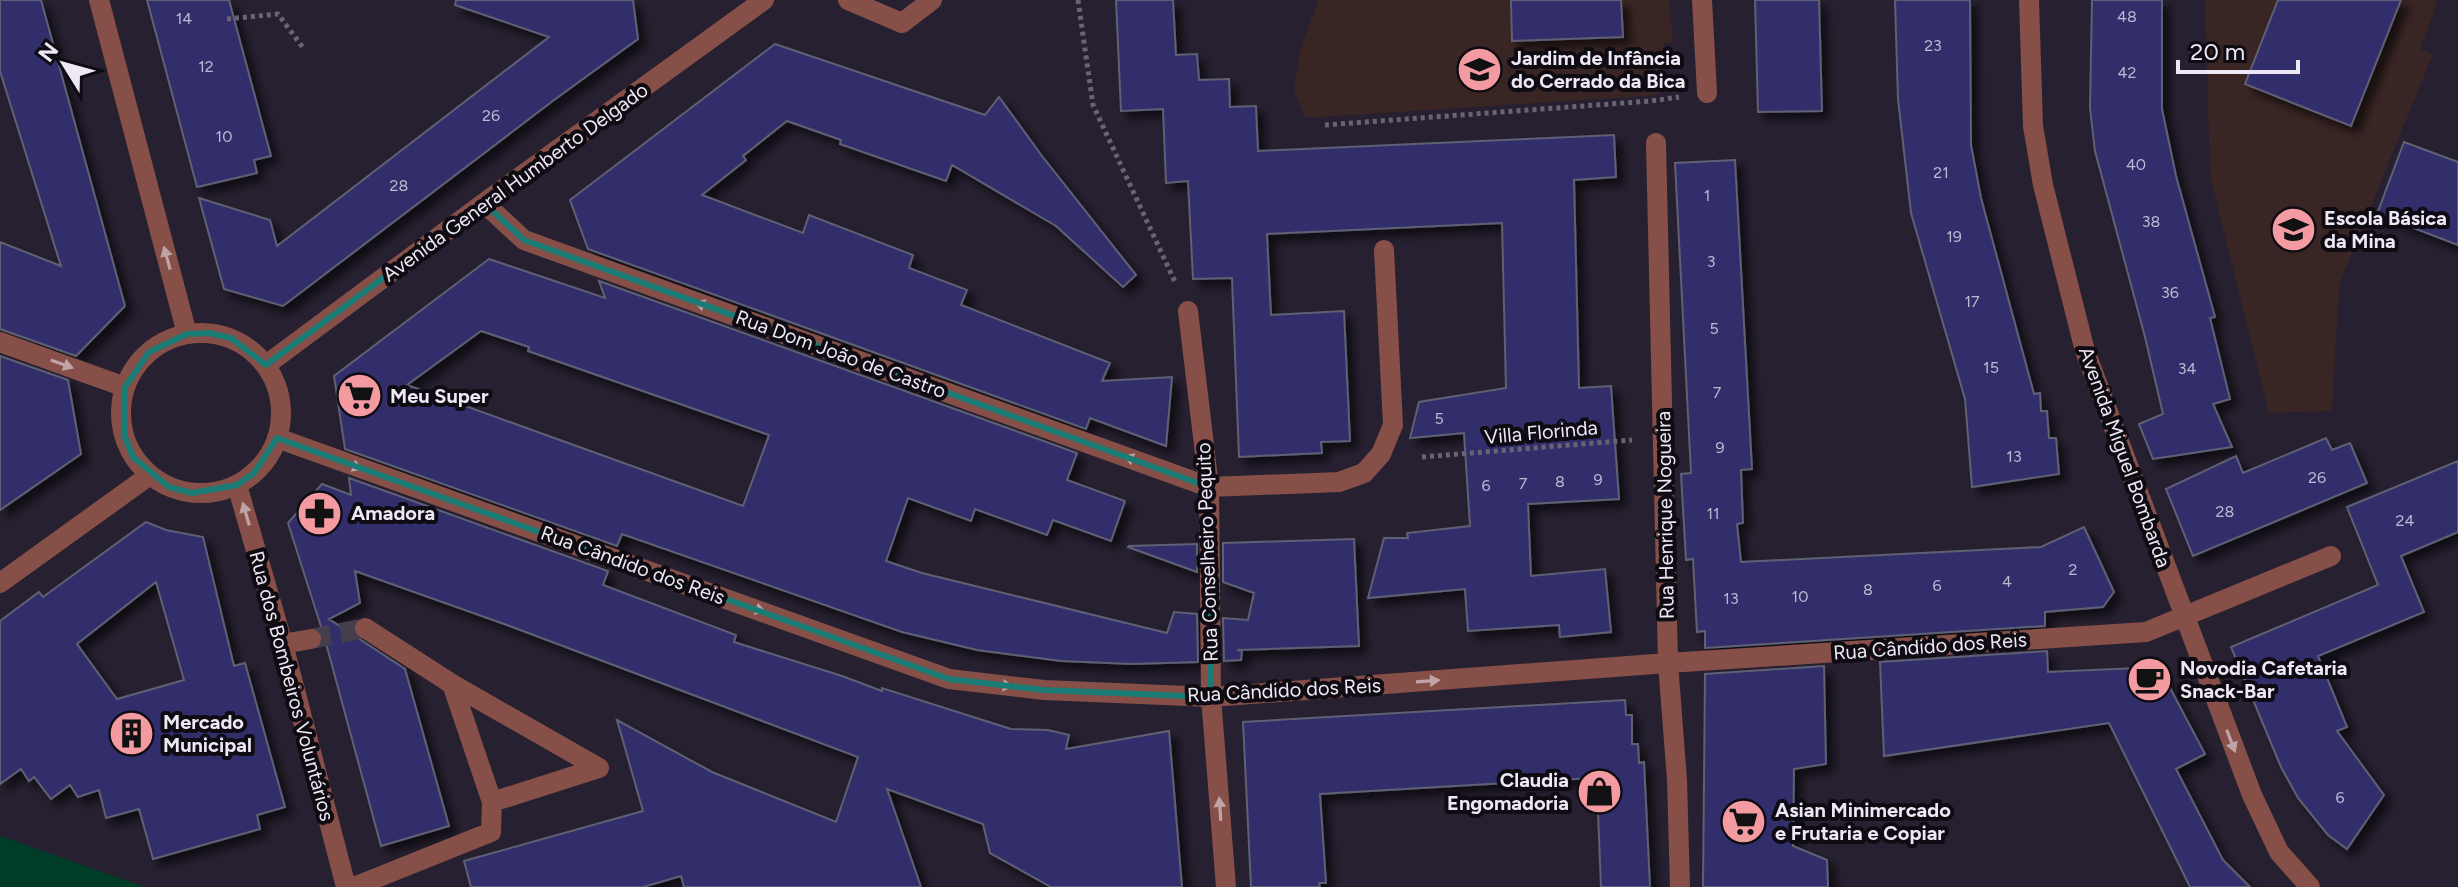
<svg xmlns="http://www.w3.org/2000/svg" width="2458" height="887" font-family="Figtree,sans-serif">
	<defs>
		<filter id="shadow"><feDropShadow dx="7" dy="7" stdDeviation="4" flood-color="#0009"/></filter>
	</defs>
	<rect width="100%" height="100%" fill="#272030"/>
	<!-- education -->
	<path fill="#392524" d="M 1319,0 L 1669,0 L 1673,42 L 1664,43 L 1660,95 L 1306,118 L 1294,91 L 1300,49 Z
		M 2205,0 L 2438,0 L 2420,49 L 2433,54 L 2339,285 L 2332,411 L 2269,413 L 2210,175 Z"/>
	<!-- green -->
	<path fill="#003d29" d="M 0,836 L 145,887 L 0,887 Z"/>
	<!-- building -->
	<path fill="#322d6c" stroke="#5e6073" stroke-width="2" fill-rule="evenodd" filter="url(#shadow)" d="M 0,0 L 41,0 L 125,306 L 76,356 L 0,329 L 0,242 L 61,266 L 0,71 Z
		M 147,0 L 229,0 L 271,156 L 254,160 L 257,173 L 197,187 Z
		M 456,0 L 633,0 L 638,39 L 554,100 L 283,306 L 224,289 L 199,198 L 270,220 L 277,246 L 549,37 L 455,5 Z
		M 1116,0 L 1173,0 L 1176,55 L 1197,54 L 1199,80 L 1229,79 L 1230,107 L 1256,106 L 1258,151 L 1614,135 L 1616,177 L 1574,180 L 1579,388 L 1611,386 L 1619,499 L 1528,504 L 1531,576 L 1605,569 L 1611,632 L 1560,637 L 1559,625 L 1468,631 L 1465,589 L 1368,598 L 1384,538 L 1408,538 L 1407,533 L 1470,526 L 1464,433 L 1410,438 L 1419,402 L 1506,388 L 1502,223 L 1267,234 L 1271,315 L 1344,311 L 1350,441 L 1321,442 L 1322,453 L 1239,457 L 1232,278 L 1193,279 L 1188,181 L 1166,183 L 1163,109 L 1121,111 Z
		M 1511,0 L 1621,0 L 1623,37 L 1512,41 Z
		M 1755,0 L 1819,0 L 1822,111 L 1758,112 Z
		M 1895,0 L 1970,0 L 1971,145 L 1981,198 L 2034,394 L 2040,393 L 2041,411 L 2047,411 L 2049,438 L 2056,438 L 2059,474 L 1972,487 L 1965,399 L 1911,213 L 1898,99 Z
		M 2092,0 L 2162,0 L 2162,109 L 2176,176 L 2215,317 L 2210,318 L 2230,399 L 2213,404 L 2232,447 L 2153,459 L 2139,424 L 2163,414 L 2145,337 L 2095,151 L 2090,108 Z
		M 2278,0 L 2401,0 L 2351,126 L 2245,84 Z
		M 775,44 L 985,115 L 999,97 L 1042,156 L 1136,275 L 1123,287 L 1056,226 L 952,165 L 946,181 L 840,144 L 841,140 L 787,121 L 743,156 L 746,160 L 702,195 L 803,233 L 809,215 L 913,255 L 909,268 L 967,290 L 961,305 L 1110,363 L 1102,381 L 1172,377 L 1166,446 L 1090,418 L 1086,429 L 588,249 L 570,200 Z
		M 2404,142 L 2458,162 L 2458,245 L 2377,214 Z
		M 1735,160 L 1752,469 L 1741,470 L 1743,523 L 1737,524 L 1741,562 L 2041,547 L 2084,527 L 2114,592 L 2103,607 L 2045,612 L 2045,626 L 1705,648 L 1705,631 L 1697,632 L 1693,559 L 1686,560 L 1681,474 L 1691,473 L 1675,163 Z
		M 489,259 L 605,298 L 599,281 L 1077,453 L 1067,480 L 1125,501 L 1111,541 L 1053,520 L 1047,535 L 975,509 L 971,521 L 908,498 L 886,561 L 922,573 L 1167,633 L 1174,612 L 1197,614 L 1198,662 L 1132,664 L 1061,661 L 977,650 L 902,632 L 622,534 L 617,546 L 345,449 L 334,376 ZM 481,331 L 529,347 L 528,351 L 769,435 L 743,506 L 407,385 Z
		M 0,356 L 68,380 L 81,454 L 0,510 Z
		M 2326,438 L 2332,450 L 2350,443 L 2367,483 L 2193,556 L 2166,489 L 2236,456 L 2243,473 Z
		M 2458,461 L 2458,532 L 2401,556 L 2424,612 L 2318,656 L 2347,727 L 2337,731 L 2384,795 L 2347,849 L 2328,835 L 2298,798 L 2281,767 L 2231,647 L 2378,585 L 2347,507 Z
		M 349,478 L 608,571 L 603,585 L 736,635 L 734,642 L 842,676 L 882,691 L 882,688 L 1011,729 L 1048,730 L 1069,735 L 1066,749 L 1169,731 L 1182,887 L 1051,887 L 990,853 L 983,824 L 887,789 L 921,887 L 684,887 L 681,876 L 643,887 L 471,887 L 464,861 L 643,811 L 617,720 L 712,772 L 836,822 L 858,757 L 507,625 L 355,571 L 360,603 L 329,619 L 405,669 L 449,826 L 381,846 L 324,636 L 288,523 L 322,484 L 351,495 Z
		M 146,522 L 166,530 L 203,537 L 234,666 L 245,663 L 285,807 L 257,815 L 260,829 L 153,859 L 139,809 L 106,818 L 99,790 L 78,797 L 70,785 L 51,799 L 34,777 L 29,781 L 21,769 L 0,784 L 0,621 L 39,592 L 43,597 ZM 156,582 L 184,680 L 117,699 L 77,644 Z
		M 1354,539 L 1359,646 L 1237,650 L 1242,651 L 1241,660 L 1224,661 L 1223,618 L 1248,620 L 1254,593 L 1223,582 L 1223,543 Z
		M 1197,544 L 1197,572 L 1128,547 L 1129,546 Z
		M 2047,651 L 2048,672 L 2159,667 L 2205,754 L 2176,769 L 2223,860 L 2250,887 L 2190,887 L 2109,723 L 1884,756 L 1880,662 Z
		M 1824,666 L 1826,764 L 1794,769 L 1793,846 L 1827,860 L 1828,887 L 1703,887 L 1705,674 Z
		M 1625,700 L 1626,715 L 1632,715 L 1632,744 L 1638,744 L 1639,763 L 1644,762 L 1650,887 L 1601,887 L 1598,812 L 1594,812 L 1592,778 L 1320,794 L 1326,883 L 1319,883 L 1320,887 L 1251,887 L 1243,722 Z"/>
	<g fill="none" stroke-linecap="round" stroke-linejoin="round">
		<!-- minor-tunnel -->
		<path stroke="#453e4d" stroke-width="20" stroke-dasharray="20 10" stroke-linecap="butt" d="M 311,639 L 365,628"/>
		<!-- path -->
		<path stroke="#6a6472" stroke-width="5" stroke-dasharray="4 4" stroke-linecap="butt" d="M 1078,0 L 1093,105 L 1176,284
			M 227,19 L 278,14 L 304,49
			M 1325,125 L 1651,101 L 1679,97
			M 1422,457 L 1632,440"/>
		<!-- minor -->
		<path stroke="#864f48" stroke-width="20" d="M 99,0 L 187,334
			M 848,0 L 902,23 L 932,0
			M 1702,0 L 1707,93
			M 2029,0 L 2033,126 L 2043,185 L 2085,351 L 2252,795 L 2279,852 L 2310,887
			M 1656,143 L 1668,663 L 1677,780 L 1680,887
			M 484,203 L 524,240 L 1209,487 L 1339,482 L 1364,473 L 1381,454 L 1393,425 L 1384,250
			M 1188,311 L 1209,487 L 1211,697 L 1226,887
			M 0,342 L 125,387
			M 277,438 L 949,679 L 1044,690 L 1211,697 L 1668,663 L 2146,632 L 2331,556
			M 237,485 L 283,644 L 346,887
			M 365,628 L 452,684
			M 283,644 L 311,639
			M 354,887 L 491,832 L 492,802 L 452,684 L 599,768 L 492,802"/>
		<!-- tertiary -->
		<path stroke="#864f48" stroke-width="20" d="M121 413a80 80 0 1 1 160 0a80 80 0 1 1-160 0Z
			M 266,365 L 484,203 L 764,0
			M 0,583 L 150,475"/>
	</g>
	<!-- one-way arrows -->
	<defs><path id="oneway-solid" d="M-6-.8H1V-3.2L6.5 0L1 3.2V.8H-6Z" transform="scale(2)"/></defs>
	<g fill="#bfa3a6">
		<use href="#oneway-solid" transform="translate(167 258) rotate(-105)"/>
		<use href="#oneway-solid" transform="translate(706 306) rotate(-160)"/>
		<use href="#oneway-solid" transform="translate(62 364) rotate(20)"/>
		<use href="#oneway-solid" transform="translate(1135 460) rotate(-160)"/>
		<use href="#oneway-solid" transform="translate(351 465) rotate(20)"/>
		<use href="#oneway-solid" transform="translate(246 514) rotate(-106)"/>
		<use href="#oneway-solid" transform="translate(754 608) rotate(20)"/>
		<use href="#oneway-solid" transform="translate(1428 681) rotate(-4)"/>
		<use href="#oneway-solid" transform="translate(1001 685) rotate(7)"/>
		<use href="#oneway-solid" transform="translate(2231 741) rotate(69)"/>
		<use href="#oneway-solid" transform="translate(1220 809) rotate(-94)"/>
	</g>
	<!-- marked area -->
	<path fill="none" stroke="#1a7c75" stroke-width="6" stroke-linejoin="round" d="M 484,203 L 524,240 L 1209,487 L 1211,697 L 1044,690 L 949,679 L 277,438 L 254,473 L 237,485 L 192,493 L 169,487 L 133,457 L 124,435 L 125,387 L 149,352 L 187,334 L 209,333 L 231,338 L 266,365 Z"/>
	<!-- icons -->
	<defs>
		<symbol id="school-disc" viewBox="-11 -11 22 22"><circle r="9.5" fill="#f49aa1" stroke="#0e0b12"/><path d="M0-5L7-2L0 1L-7-2ZM-4 1L0 2.5L4 1V4Q0 6-4 4Z" fill="#111"/></symbol>
		<symbol id="supermarket-disc" viewBox="-11 -11 22 22"><circle r="9.5" fill="#f49aa1" stroke="#0e0b12"/><path d="M-6-5.5h2.5l.6 2H6L4.5 2H-2.5L-4.4-4H-6ZM-1.5 3.2a1.3 1.3 0 1 0 .1 0ZM3 3.2a1.3 1.3 0 1 0 .1 0Z" fill="#111"/></symbol>
		<symbol id="pharmacy-disc" viewBox="-11 -11 22 22"><circle r="9.5" fill="#f49aa1" stroke="#0e0b12"/><path d="M-2-6h4v4h4v4h-4v4h-4v-4h-4v-4h4Z" fill="#111"/></symbol>
		<symbol id="cafe-disc" viewBox="-11 -11 22 22"><circle r="9.5" fill="#f49aa1" stroke="#0e0b12"/><path d="M-5.5-4.5H6V0H3Q3 3.5 0 3.5H-2.5Q-5.5 3.5-5.5 0ZM3-3.2v2h1.7v-2ZM-6 4.5H4V6H-6Z" fill="#111"/></symbol>
		<symbol id="building-disc" viewBox="-11 -11 22 22"><circle r="9.5" fill="#f49aa1" stroke="#0e0b12"/><path d="M-4-6H4V6H1V3H-1V6H-4ZM-2.5-4.3h1.7v1.8h-1.7ZM.8-4.3h1.7v1.8H.8ZM-2.5-1h1.7V.8h-1.7ZM.8-1h1.7V.8H.8Z" fill="#111"/></symbol>
		<symbol id="shop-disc" viewBox="-11 -11 22 22"><circle r="9.5" fill="#f49aa1" stroke="#0e0b12"/><path d="M-5-2.5h2.3a2.7 3.5 0 0 1 5.4 0H5L5.5 6h-11ZM-1.5-2.5h3a1.5 2.3 0 0 0-3 0Z" fill="#111"/></symbol>
	</defs>
	<g fill-rule="evenodd">
		<use href="#school-disc" x="1454" y="44" width="51" height="51"/>
		<use href="#school-disc" x="2268" y="204" width="51" height="51"/>
		<use href="#supermarket-disc" x="334" y="370" width="51" height="51"/>
		<use href="#pharmacy-disc" x="294" y="488" width="51" height="51"/>
		<use href="#cafe-disc" x="2124" y="654" width="51" height="51"/>
		<use href="#building-disc" x="106" y="708" width="51" height="51"/>
		<use href="#shop-disc" x="1574" y="766" width="51" height="51"/>
		<use href="#supermarket-disc" x="1718" y="796" width="51" height="51"/>
	</g>
	<g text-anchor="middle" dominant-baseline="central" stroke-width="8" stroke-linejoin="round" paint-order="stroke">
		<!-- number labels -->
		<g font-size="16" fill="#beb9d1">
			<text x="2127" y="16">48</text>
			<text x="184" y="18">14</text>
			<text x="1933" y="45">23</text>
			<text x="206" y="66">12</text>
			<text x="2127" y="72">42</text>
			<text x="491" y="115">26</text>
			<text x="224" y="136">10</text>
			<text x="2136" y="164">40</text>
			<text x="1941" y="172">21</text>
			<text x="399" y="185">28</text>
			<text x="1707" y="195">1</text>
			<text x="2151" y="221">38</text>
			<text x="1954" y="236">19</text>
			<text x="1711" y="261">3</text>
			<text x="2170" y="292">36</text>
			<text x="1972" y="301">17</text>
			<text x="1714" y="328">5</text>
			<text x="1991" y="367">15</text>
			<text x="2187" y="368">34</text>
			<text x="1717" y="392">7</text>
			<text x="1439" y="418">5</text>
			<text x="1720" y="447">9</text>
			<text x="2014" y="456">13</text>
			<text x="2317" y="477">26</text>
			<text x="1598" y="479">9</text>
			<text x="1560" y="481">8</text>
			<text x="1523" y="483">7</text>
			<text x="1486" y="485">6</text>
			<text x="2225" y="511">28</text>
			<text x="1713" y="513">11</text>
			<text x="2405" y="520">24</text>
			<text x="2073" y="569">2</text>
			<text x="2007" y="581">4</text>
			<text x="1937" y="585">6</text>
			<text x="1868" y="589">8</text>
			<text x="1800" y="596">10</text>
			<text x="1731" y="598">13</text>
			<text x="2340" y="797">6</text>
		</g>
		<!-- poi labels -->
		<g font-size="20" font-weight="bold" fill="#ede8f3" stroke="#0e0b12" text-anchor="start">
			<text x="1511" y="58">Jardim de Infância<tspan x="1511" dy="23">do Cerrado da Bica</tspan></text>
			<text x="2324" y="218">Escola Básica<tspan x="2324" dy="23">da Mina</tspan></text>
			<text x="390" y="396">Meu Super</text>
			<text x="351" y="513">Amadora</text>
			<text x="2180" y="668">Novodia Cafetaria<tspan x="2180" dy="23">Snack-Bar</tspan></text>
			<text x="163" y="722">Mercado<tspan x="163" dy="23">Municipal</tspan></text>
			<text x="1569" y="780" text-anchor="end">Claudia<tspan x="1569" dy="23">Engomadoria</tspan></text>
			<text x="1775" y="810">Asian Minimercado<tspan x="1775" dy="23">e Frutaria e Copiar</tspan></text>
		</g>
		<!-- street labels -->
		<g font-size="20" fill="#ede8f3" stroke="#0e0b12">
			<text transform="translate(515 182) rotate(-36)">Avenida General Humberto Delgado</text>
			<text transform="translate(841 354) rotate(20)">Rua Dom João de Castro</text>
			<text transform="translate(1541 432) rotate(-5)">Villa Florinda</text>
			<text transform="translate(2125 457) rotate(70)">Avenida Miguel Bombarda</text>
			<text transform="translate(1665 515) rotate(-91)">Rua Henrique Nogueira</text>
			<text transform="translate(1207 552) rotate(-92)">Rua Conselheiro Pequito</text>
			<text transform="translate(633 565) rotate(20)">Rua Cândido dos Reis</text>
			<text transform="translate(1930 646) rotate(-4)">Rua Cândido dos Reis</text>
			<text transform="translate(292 686) rotate(75)">Rua dos Bombeiros Voluntários</text>
			<text transform="translate(1284 690) rotate(-3)">Rua Cândido dos Reis</text>
		</g>
	</g>
	<!-- north arrow -->
	<g transform="translate(64 64) rotate(307)" stroke="#0e0b12" stroke-width="6" paint-order="stroke">
	<path d="M0-6L14 30L0 20L-14 30Z" fill="#ede8f3"/>
	<text y="-12" font-size="22" font-weight="bold" text-anchor="middle" fill="#ede8f3">N</text>
	</g>
	<!-- scale -->
	<path d="M2178 60v12h120v-12" fill="none" stroke="#ede8f3" stroke-width="4"/>
	<text x="2190" y="60" font-size="24" fill="#ede8f3" stroke="#0e0b12" stroke-width="6" paint-order="stroke">20 m</text>
</svg>
